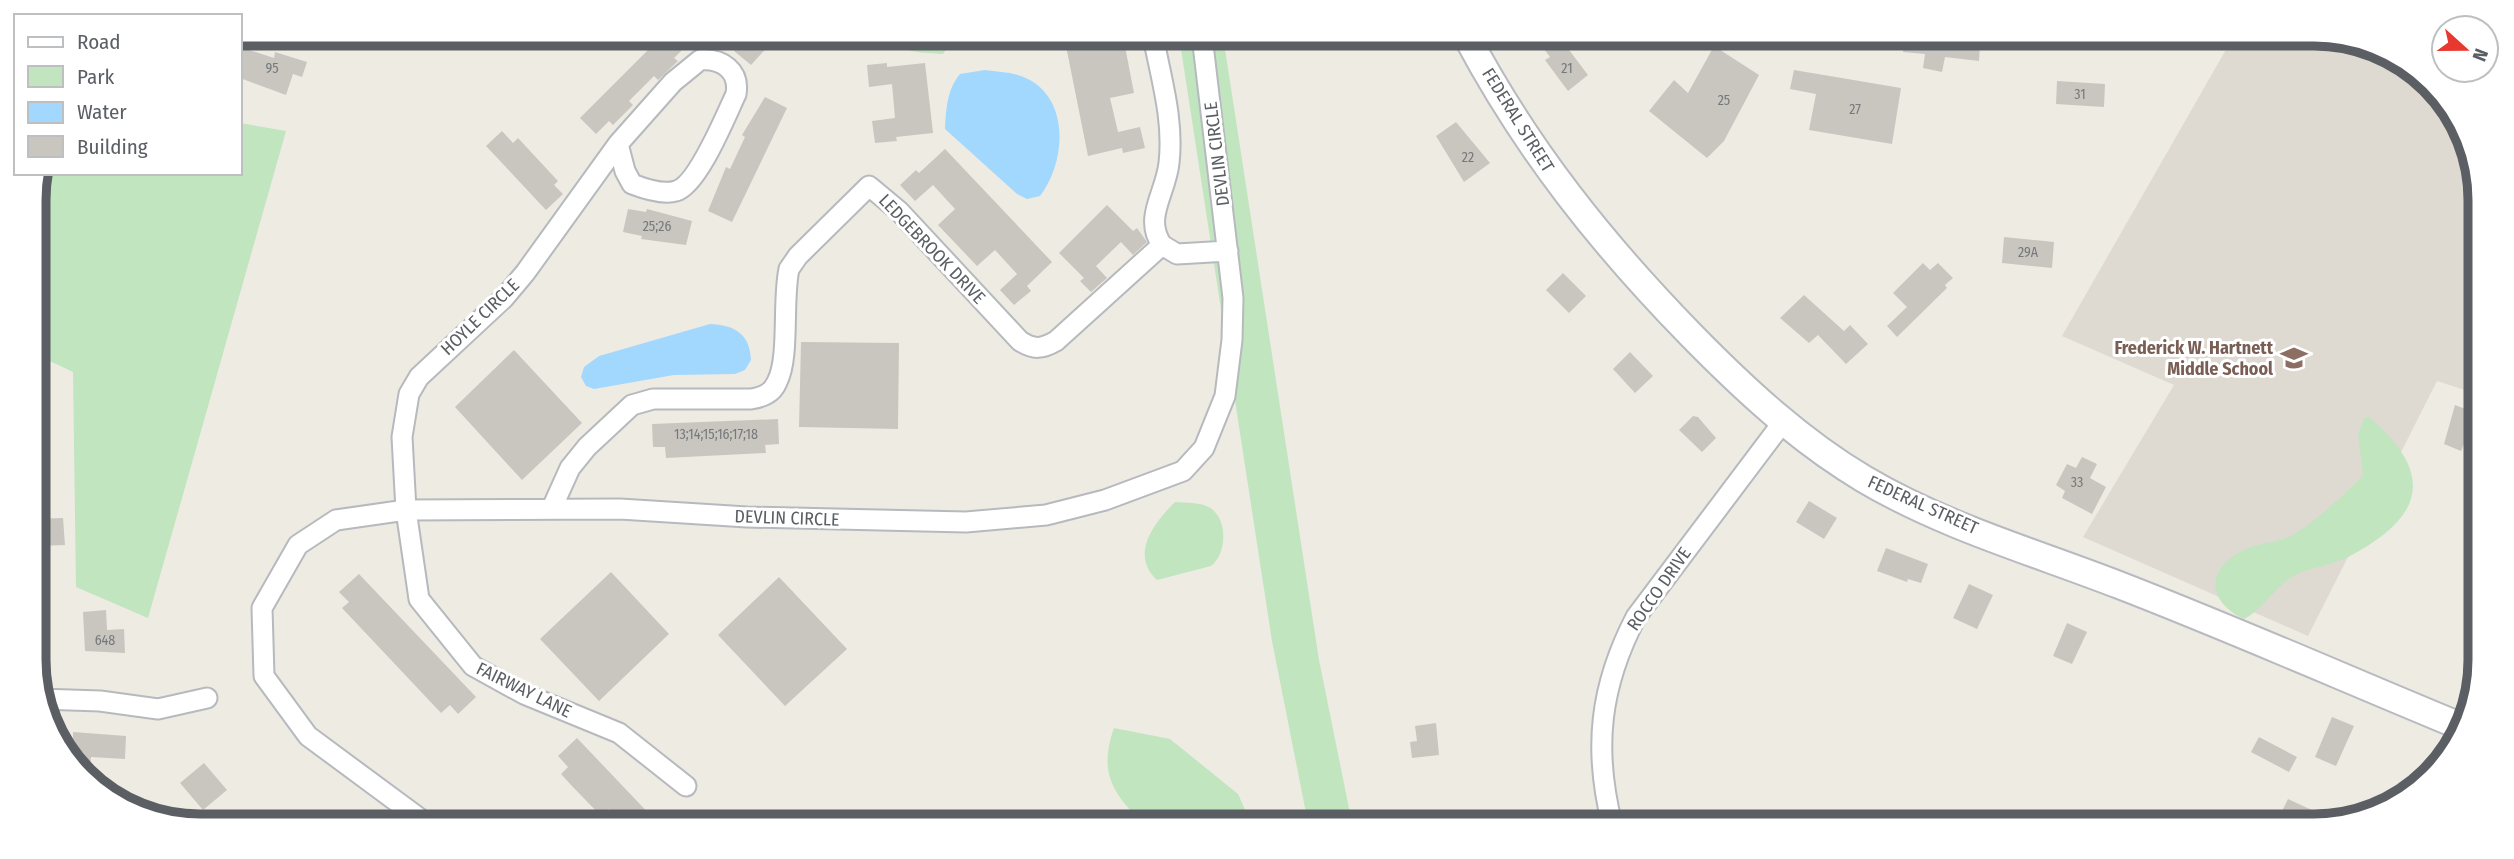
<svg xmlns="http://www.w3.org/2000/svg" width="2514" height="859" font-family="'Fira Sans Condensed',sans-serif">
	<rect width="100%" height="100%" fill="#eeebe3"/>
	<!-- education -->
	<path fill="#dedad1" d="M 2232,39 L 2358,39 L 2439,89 L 2478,167 L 2477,394 L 2437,381 L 2308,636 L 2083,537 L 2174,385 L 2062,336 Z"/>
	<!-- green -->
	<path fill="#c0e5bf" d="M 892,35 L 956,35 L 943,54 C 925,52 899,55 892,35 Z
		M 1179,36 L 1223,36 L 1319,660 L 1352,823 L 1308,823 L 1272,641 Z
		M 240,123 L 286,131 L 148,618 L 76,587 L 73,372 L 35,354 L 34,189 L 37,173 L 240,173 Z
		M 2369,417 C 2437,475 2423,518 2348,557 C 2332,565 2313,567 2297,574 C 2276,584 2265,608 2244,619 C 2201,598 2209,563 2251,547 C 2264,542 2281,542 2293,535 C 2312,524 2348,492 2363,475 L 2358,434 L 2364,418 Z
		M 1175,502 C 1186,503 1205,502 1213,510 C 1228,523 1226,555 1211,566 L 1157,580 C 1129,554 1155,522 1175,502 Z
		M 1114,728 L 1170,739 L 1238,794 L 1251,823 L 1142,822 C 1111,792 1099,771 1114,728 Z"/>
	<!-- water -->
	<path fill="#a3d8fe" d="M 985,70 C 999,72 1015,72 1028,79 C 1071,101 1065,164 1040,196 L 1027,199 L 1017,194 L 945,129 C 946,110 947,89 960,74 Z
		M 710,324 C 735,325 750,334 751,360 L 745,370 L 735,374 L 674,375 L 594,389 L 586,386 L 581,377 L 584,367 L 599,356 Z"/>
	<!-- building -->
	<path fill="#c9c6c0" d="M 664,34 L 677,35 L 687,45 L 674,58 L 678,61 L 658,80 L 654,76 L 629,101 L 633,105 L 613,125 L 609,121 L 596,134 L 580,118 Z
		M 725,35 L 762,35 L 771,43 L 751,65 L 734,51 L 738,46 Z
		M 1064,36 L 1093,36 L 1094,40 L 1123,36 L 1134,93 L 1110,98 L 1118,132 L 1140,127 L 1145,148 L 1123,153 L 1122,148 L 1088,156 Z
		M 1535,37 L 1555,37 L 1564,48 L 1566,46 L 1588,75 L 1568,91 L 1545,60 L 1550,57 Z
		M 1928,38 L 1980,45 L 1979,61 L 1945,57 L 1942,72 L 1923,68 L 1925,54 L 1903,52 L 1905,39 L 1928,41 Z
		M 1714,46 L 1759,75 L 1724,141 L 1707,158 L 1649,111 L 1674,80 L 1688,93 Z
		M 243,48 L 274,58 L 275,52 L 307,62 L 302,77 L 293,74 L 286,95 L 240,78 Z
		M 887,63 L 887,67 L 925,63 L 933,133 L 896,137 L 897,141 L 875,143 L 872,121 L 895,118 L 892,84 L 869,87 L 867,65 Z
		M 1794,70 L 1901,88 L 1892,144 L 1809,130 L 1816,94 L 1790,89 Z
		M 2057,81 L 2105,84 L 2104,107 L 2056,104 Z
		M 765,97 L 787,108 L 732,222 L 708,211 L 726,167 L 730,169 L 745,137 L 742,135 Z
		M 1456,122 L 1490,163 L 1464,182 L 1436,136 Z
		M 502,131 L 513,143 L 518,138 L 558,181 L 554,185 L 563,194 L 546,210 L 486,146 Z
		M 945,149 L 1052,262 L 1027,286 L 1031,291 L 1014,305 L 1000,290 L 1017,274 L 995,250 L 977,266 L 938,225 L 955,209 L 933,185 L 915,201 L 900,185 L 916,170 L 919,173 Z
		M 1107,205 L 1133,231 L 1137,228 L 1147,242 L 1133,255 L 1121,242 L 1096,266 L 1107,278 L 1091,292 L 1080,281 L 1084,278 L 1059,253 Z
		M 628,209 L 646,212 L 647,209 L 692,221 L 686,245 L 641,239 L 642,236 L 623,232 Z
		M 2004,237 L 2054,242 L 2052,268 L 2002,263 Z
		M 1923,263 L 1930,270 L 1938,263 L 1953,278 L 1945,285 L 1947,288 L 1897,337 L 1887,326 L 1907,307 L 1893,293 Z
		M 1563,273 L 1586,296 L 1569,313 L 1546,290 Z
		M 1804,295 L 1844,331 L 1850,325 L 1868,344 L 1846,364 L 1818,335 L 1809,343 L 1780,318 Z
		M 801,342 L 899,343 L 898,429 L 799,427 Z
		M 514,350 L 582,423 L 522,480 L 455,407 Z
		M 1630,352 L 1653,376 L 1635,393 L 1613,369 Z
		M 2455,405 L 2476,413 L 2471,435 L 2468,434 L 2461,451 L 2444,444 Z
		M 1693,416 L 1698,417 L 1716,438 L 1702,452 L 1679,430 Z
		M 778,419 L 779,444 L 765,445 L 766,453 L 666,458 L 665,447 L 653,447 L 652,424 Z
		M 2082,457 L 2097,464 L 2090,478 L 2106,487 L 2092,514 L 2062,498 L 2065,491 L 2056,485 L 2067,464 L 2076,468 Z
		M 1809,501 L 1837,518 L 1824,539 L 1796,522 Z
		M 63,518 L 65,545 L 36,546 L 35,519 Z
		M 1886,548 L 1928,564 L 1921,583 L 1908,579 L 1907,582 L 1877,571 Z
		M 611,572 L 669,634 L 599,701 L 540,639 Z
		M 359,574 L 476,697 L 458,714 L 450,705 L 441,713 L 342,608 L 349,602 L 339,592 Z
		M 779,577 L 847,649 L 785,706 L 718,635 Z
		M 1969,584 L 1993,595 L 1977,629 L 1953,618 Z
		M 106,610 L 107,630 L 124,629 L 125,653 L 85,651 L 83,612 Z
		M 2067,623 L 2087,632 L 2072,664 L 2053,656 Z
		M 2332,717 L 2354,726 L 2336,766 L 2315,757 Z
		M 1436,723 L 1439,755 L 1412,758 L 1410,742 L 1417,741 L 1415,726 Z
		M 73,732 L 126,736 L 125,759 L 91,757 L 89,778 L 75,770 L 62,743 L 73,744 Z
		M 2259,737 L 2297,757 L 2289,772 L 2251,752 Z
		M 577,738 L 656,821 L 620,821 L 609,809 L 601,816 L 572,786 L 561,774 L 568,767 L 558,756 Z
		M 204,763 L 227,790 L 203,810 L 180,783 Z
		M 2288,799 L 2314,811 L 2307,825 L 2280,815 Z"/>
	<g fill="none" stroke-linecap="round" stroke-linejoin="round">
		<defs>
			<path id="street" d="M 618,144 L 673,82 L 700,60 C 722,58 740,71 736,94 C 726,115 698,185 676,191 C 663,195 645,189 632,184 L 625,171 L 618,144 L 525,273 L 504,298 L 419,377 L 409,394 L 402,437 L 406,510 L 419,599 L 473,666 L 524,694 L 619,733 L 686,786
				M 1162,245 L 1177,254 L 1228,251
				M 552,508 L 570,468 L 587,447 L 632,405 L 653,399 L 751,399 C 762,397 772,394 777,382 C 790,357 782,301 789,269 L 798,256 L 869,186 L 899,211 L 1020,341 C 1034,350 1042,349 1056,341 L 1162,245 C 1143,218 1166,193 1169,163 C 1174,120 1161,78 1153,36
				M 40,699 L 100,701 L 158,709 L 207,698
				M 423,821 L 308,736 L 264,676 L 262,608 L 298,545 L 336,520 L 406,510 L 620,509 L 747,517 L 966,522 L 1046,515 L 1105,500 L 1183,471 L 1204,448 L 1225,396 L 1232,340 L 1233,298 L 1202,36
				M 1612,824 C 1593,748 1600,686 1636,617 L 1783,422"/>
			<path id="secondary" d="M 1467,37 C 1527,150 1602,244 1692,336 C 1744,389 1800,441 1864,479 C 1943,526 2034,552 2119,585 C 2233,629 2346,679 2460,726"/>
		</defs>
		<!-- street casing -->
		<use href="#street" stroke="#b6b9bd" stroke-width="23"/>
		<!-- secondary casing -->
		<use href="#secondary" stroke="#b7babf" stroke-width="30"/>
		<!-- street -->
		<use href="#street" stroke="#fff" stroke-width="19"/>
		<!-- secondary -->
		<use href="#secondary" stroke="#fff" stroke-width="26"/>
	</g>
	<!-- icons -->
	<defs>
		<symbol id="school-bare" viewBox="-9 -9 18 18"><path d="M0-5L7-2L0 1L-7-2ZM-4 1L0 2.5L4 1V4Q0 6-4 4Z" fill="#8d6e63" stroke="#fff" stroke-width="2.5" paint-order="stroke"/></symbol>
	</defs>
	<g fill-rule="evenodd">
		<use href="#school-bare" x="2275" y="339" width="38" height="38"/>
	</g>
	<g text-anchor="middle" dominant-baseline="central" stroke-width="6" stroke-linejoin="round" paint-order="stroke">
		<!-- number labels -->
		<g font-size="14" fill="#76797b">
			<text x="272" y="68">95</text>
			<text x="1567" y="68">21</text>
			<text x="2080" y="94">31</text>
			<text x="1724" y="100">25</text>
			<text x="1855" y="109">27</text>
			<text x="1468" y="157">22</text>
			<text x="657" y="226">25;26</text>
			<text x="2028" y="252">29A</text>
			<text x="716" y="434">13;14;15;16;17;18</text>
			<text x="2077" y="482">33</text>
			<text x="105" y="640">648</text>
		</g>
		<!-- street labels -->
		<g font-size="18" fill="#5b5f64" stroke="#fff">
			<text transform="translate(1518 120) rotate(58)">FEDERAL STREET</text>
			<text transform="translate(1217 154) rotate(-97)">DEVLIN CIRCLE</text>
			<text transform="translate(932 249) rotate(46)">LEDGEBROOK DRIVE</text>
			<text transform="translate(480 317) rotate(-44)">HOYLE CIRCLE</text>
			<text transform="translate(1923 505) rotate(24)">FEDERAL STREET</text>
			<text transform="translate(787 518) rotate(2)">DEVLIN CIRCLE</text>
			<text transform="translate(1659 589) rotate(-55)">ROCCO DRIVE</text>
			<text transform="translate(524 690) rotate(26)">FAIRWAY LANE</text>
		</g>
		<!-- education labels -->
		<g font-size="18" font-weight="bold" fill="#785e54" stroke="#fff" text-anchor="end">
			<text x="2273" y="348">Frederick W. Hartnett<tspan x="2273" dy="21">Middle School</tspan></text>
		</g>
	</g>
	<!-- crop -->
	<path d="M0 0H2514V859H0ZM200 46H2314A154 154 0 0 1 2468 200V660A154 154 0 0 1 2314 814H200A154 154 0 0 1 46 660V200A154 154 0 0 1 200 46Z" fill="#fff" fill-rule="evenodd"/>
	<path fill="none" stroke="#5b5f64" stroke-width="9" d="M200 46H2314A154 154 0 0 1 2468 200V660A154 154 0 0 1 2314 814H200A154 154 0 0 1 46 660V200A154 154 0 0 1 200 46Z"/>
	<!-- legend -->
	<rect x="14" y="14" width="228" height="161" fill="#ffffff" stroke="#bdbfc1" stroke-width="2"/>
	<rect x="28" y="37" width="35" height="10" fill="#ffffff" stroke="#bdbfc1" stroke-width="2"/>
	<text x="77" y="49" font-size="21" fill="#5b5f64">Road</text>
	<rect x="28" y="66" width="35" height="21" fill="#c0e5bf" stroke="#bdbfc1" stroke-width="2"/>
	<text x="77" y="84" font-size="21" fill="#5b5f64">Park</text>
	<rect x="28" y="102" width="35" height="21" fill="#a3d8fe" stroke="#bdbfc1" stroke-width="2"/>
	<text x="77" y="119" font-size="21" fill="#5b5f64">Water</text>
	<rect x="28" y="136" width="35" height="21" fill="#c9c6c0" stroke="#bdbfc1" stroke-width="2"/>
	<text x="77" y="154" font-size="21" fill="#5b5f64">Building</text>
	<!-- north arrow -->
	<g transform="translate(2465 49) rotate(111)"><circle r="33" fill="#ffffff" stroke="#bdbfc1" stroke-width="2"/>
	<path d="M0-5L12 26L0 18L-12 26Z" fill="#e7392f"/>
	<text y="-10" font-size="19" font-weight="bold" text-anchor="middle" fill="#5b5f64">N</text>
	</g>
</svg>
